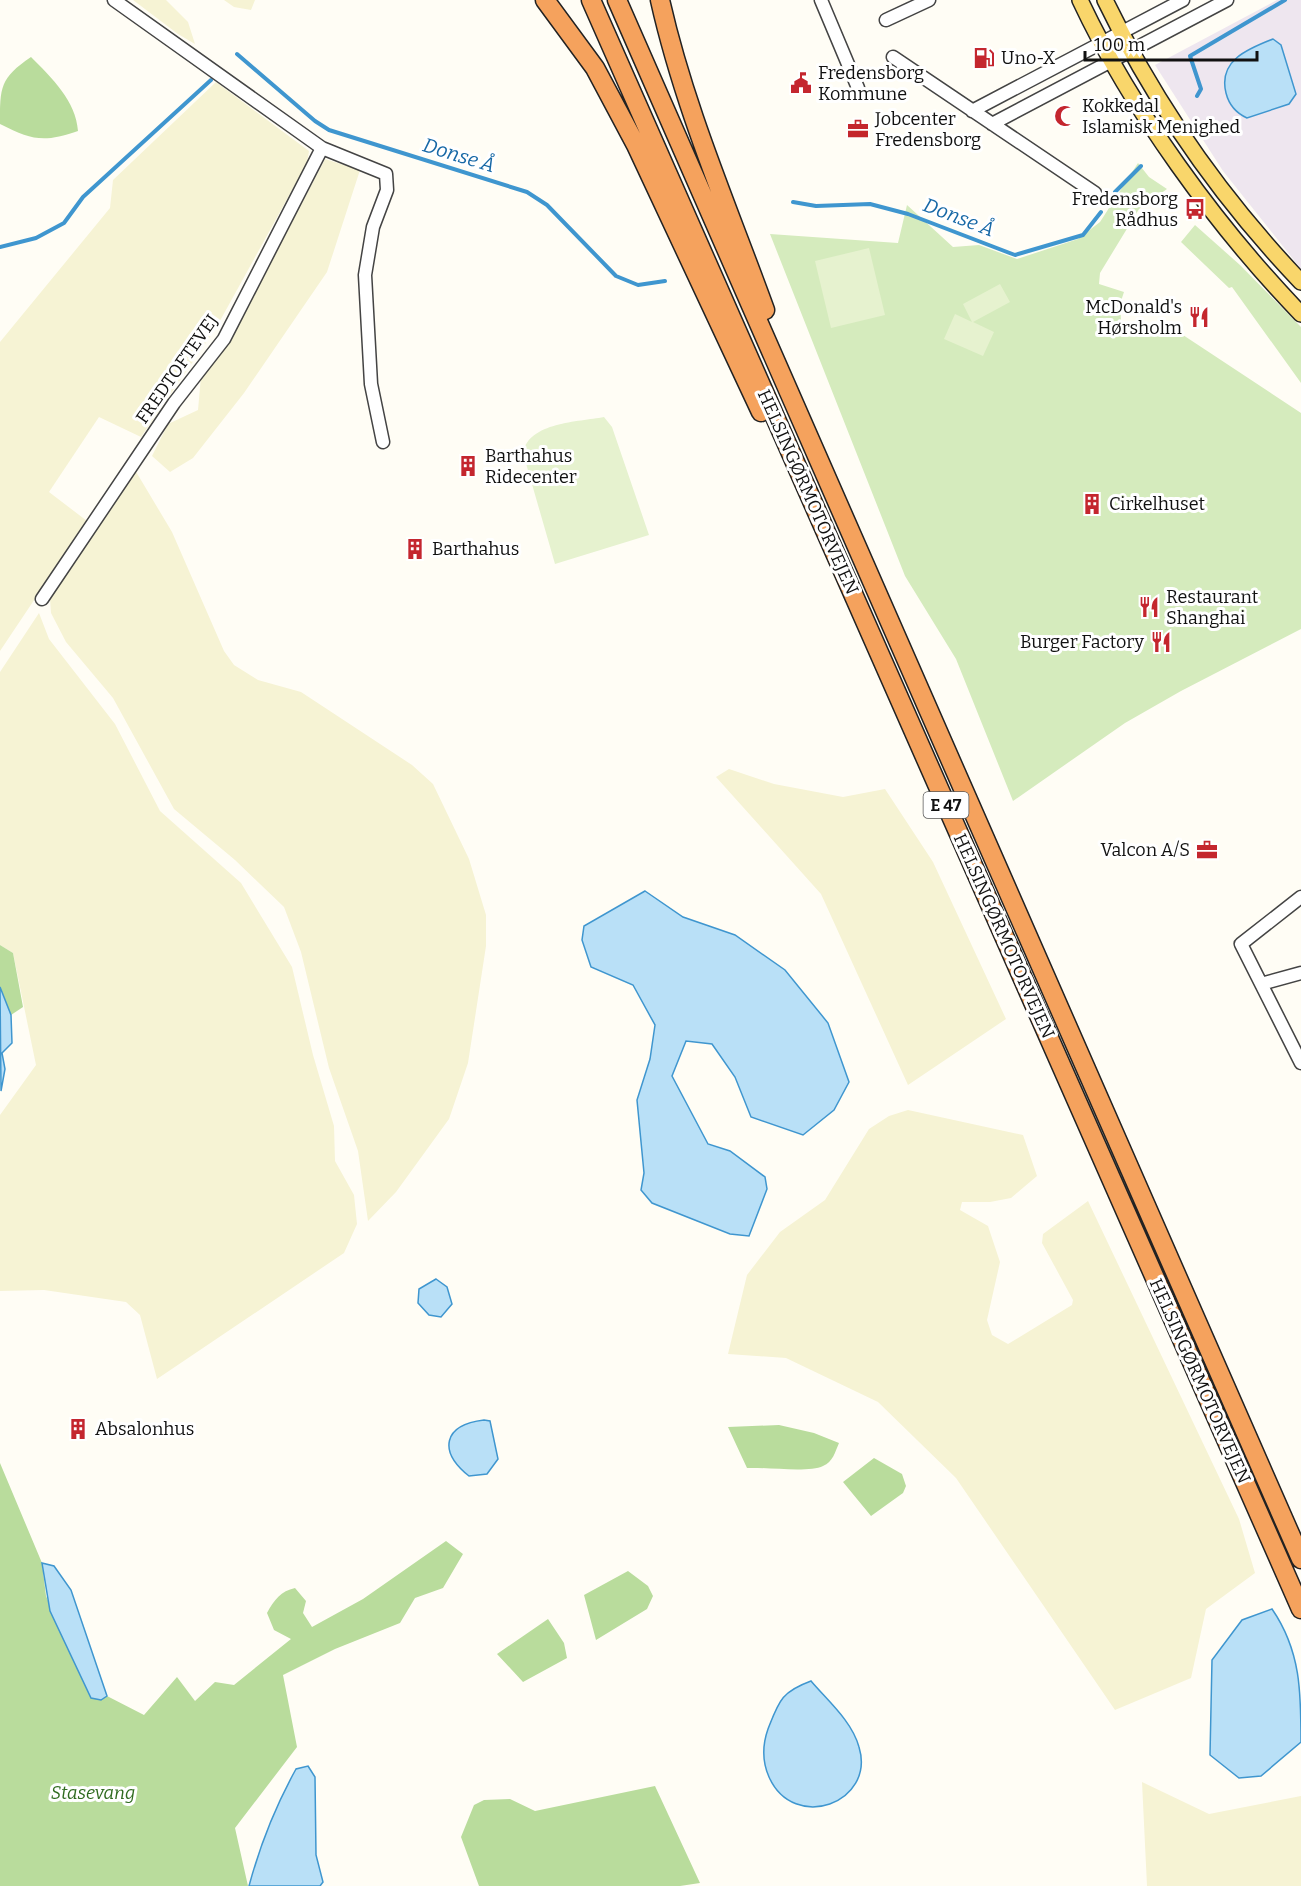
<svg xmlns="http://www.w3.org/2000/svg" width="1301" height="1886" font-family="Bitter,serif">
	<rect width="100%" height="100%" fill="#fffdf5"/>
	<!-- industrial -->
	<path fill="#eee6ef" d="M 1277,0 L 1301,0 L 1301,269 L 1223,171 L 1155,65 Z"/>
	<!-- farmland -->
	<path fill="#f6f3d4" d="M 133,0 L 166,0 L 188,22 L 195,44 L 178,34 Z
		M 224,0 L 255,0 L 251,10 L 234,7 Z
		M 216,82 L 309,151 L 307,163 L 216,328 L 141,437 L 99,417 L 49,492 L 87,521 L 0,651 L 0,342 L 110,208 L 113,180 Z
		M 325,159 L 360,170 L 327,272 L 244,393 L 193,458 L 170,472 L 152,456 L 168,424 L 198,410 L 201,376 L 228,345 Z
		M 135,470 L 172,532 L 224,651 L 234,665 L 258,680 L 301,692 L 412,765 L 433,784 L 469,859 L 486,915 L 486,946 L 468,1063 L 449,1119 L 396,1192 L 368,1221 L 358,1151 L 329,1068 L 301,952 L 284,907 L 235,860 L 174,809 L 113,698 L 66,642 L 51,613 L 50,599 Z
		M 39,613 L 49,639 L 115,724 L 160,811 L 241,883 L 292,967 L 313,1055 L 334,1126 L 335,1161 L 354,1195 L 357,1224 L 344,1253 L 157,1379 L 140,1315 L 126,1302 L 44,1290 L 0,1291 L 0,1115 L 36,1065 L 13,953 L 0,945 L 0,672 Z
		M 729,769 L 774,784 L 843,797 L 885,789 L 933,862 L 1006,1019 L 908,1085 L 821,894 L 716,777 Z
		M 908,1110 L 1023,1135 L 1037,1176 L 1011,1198 L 990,1202 L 962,1202 L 960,1210 L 988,1226 L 1000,1262 L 987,1320 L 992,1335 L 1008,1344 L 1072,1305 L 1073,1300 L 1042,1243 L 1043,1234 L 1088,1201 L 1239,1519 L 1255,1573 L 1206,1609 L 1191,1678 L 1115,1710 L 956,1478 L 878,1402 L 786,1358 L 728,1354 L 747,1275 L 780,1232 L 825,1200 L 869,1129 L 889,1116 Z
		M 1142,1782 L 1209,1814 L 1301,1796 L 1301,1886 L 1147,1886 Z"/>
	<!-- green -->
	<path fill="#d5ebbd" d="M 1138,163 L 1149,177 L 1167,189 L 1139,209 L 1100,273 L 1099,284 L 1124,292 L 1120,304 L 1121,320 L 1114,328 L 1141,333 L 1183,335 L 1301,413 L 1301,629 L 1181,691 L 1125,723 L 1013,801 L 956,659 L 905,576 L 770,234 L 898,243 L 907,205 L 953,247 L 979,245 L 1017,259 L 1078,239 L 1100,222 Z
		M 1195,225 L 1240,265 L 1301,327 L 1301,383 L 1232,287 L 1229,288 L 1181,242 Z"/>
	<!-- forest -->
	<path fill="#b9dc9c" d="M 31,57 C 52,78 76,101 78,131 C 43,143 32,140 0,124 C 0,87 0,78 31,57 Z
		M 0,945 L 13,953 L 23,1007 L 11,1015 L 0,987 Z
		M 779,1425 L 814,1433 L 839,1443 C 835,1452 833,1462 823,1466 C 809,1473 766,1467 747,1468 L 728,1427 Z
		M 874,1458 L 902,1474 L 906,1486 L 903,1493 L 871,1516 L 843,1482 Z
		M 0,1463 L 42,1563 L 46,1596 L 91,1698 L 101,1700 L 107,1696 L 144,1715 L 177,1677 L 195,1701 L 215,1682 L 234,1685 L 291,1639 L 274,1630 L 267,1613 C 274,1600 281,1591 295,1588 L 306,1601 L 303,1613 L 312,1627 L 363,1599 L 446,1541 L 463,1554 L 443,1588 L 415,1598 L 400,1623 L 335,1649 L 283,1675 L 297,1747 L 235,1828 L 248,1886 L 0,1886 Z
		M 628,1571 L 648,1586 L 653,1596 L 647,1609 L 596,1640 L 584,1595 Z
		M 548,1619 L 564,1643 L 567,1658 L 523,1682 L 497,1654 Z
		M 655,1786 L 700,1883 L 680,1886 L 479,1886 L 461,1837 L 474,1805 L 484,1800 L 510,1799 L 535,1811 Z"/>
	<!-- pitch -->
	<path fill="#e6f2cf" d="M 869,248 L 885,315 L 831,328 L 815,261 Z
		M 1000,284 L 1010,302 L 973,322 L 994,332 L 983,356 L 944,339 L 955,314 L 972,322 L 963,304 Z
		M 604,417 L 612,427 L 649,535 L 555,564 L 523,453 C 529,422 578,422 604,417 Z"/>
	<!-- water -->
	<path fill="#b9e0f7" stroke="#3f96cf" stroke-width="1.5" d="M 1273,39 L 1281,45 L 1296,94 L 1289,104 L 1247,118 C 1236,113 1229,105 1226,93 C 1218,61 1247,49 1273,39 Z
		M 645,891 L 683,917 L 735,935 L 785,970 L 828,1023 L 849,1082 L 834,1110 L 803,1135 L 751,1117 L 735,1077 L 712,1044 L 686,1041 L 672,1076 L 708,1144 L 730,1151 L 765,1177 L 767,1189 L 749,1236 L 730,1234 L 652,1203 L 641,1190 L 644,1173 L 637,1100 L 650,1059 L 655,1025 L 633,985 L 591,967 L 582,940 L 584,926 Z
		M 0,987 L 11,1015 L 12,1043 L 2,1053 L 5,1069 L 1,1091 Z
		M 436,1279 L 447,1287 L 452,1304 L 441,1317 L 429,1315 L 418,1303 L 419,1289 Z
		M 484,1420 L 490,1421 L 498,1459 L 487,1474 L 469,1476 C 438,1451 443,1425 484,1420 Z
		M 42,1563 L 54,1566 L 71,1590 L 107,1696 L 101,1700 L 91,1698 L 50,1611 Z
		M 1272,1609 C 1301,1651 1301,1693 1301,1742 L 1261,1776 L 1239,1778 L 1210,1755 L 1212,1660 L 1242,1620 Z
		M 811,1681 C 827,1700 852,1721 859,1747 C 876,1803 794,1833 769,1777 C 762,1761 762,1746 768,1729 C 779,1701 781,1692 811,1681 Z
		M 308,1766 L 315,1777 L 316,1855 L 323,1882 L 320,1886 L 249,1886 C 260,1845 275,1807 296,1769 Z"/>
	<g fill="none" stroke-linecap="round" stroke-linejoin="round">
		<!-- stream -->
		<path stroke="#3f96cf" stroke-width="4" d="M 237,54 L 315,121 L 329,130 L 527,192 L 547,205 L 616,276 L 638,285 L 665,281
			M 1197,96 L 1201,89 L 1190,56 L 1285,0
			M 1115,192 L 1141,166
			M 793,202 L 816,206 L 870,204 L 908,214 L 1015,255 L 1083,235 L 1101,212
			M 0,247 L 36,238 L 64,223 L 83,197 L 211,80"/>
		<defs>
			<path id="minor" d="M 114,0 L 322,148 L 386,174 L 387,190 L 373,227 L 365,275 L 371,384 L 383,442
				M 821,0 L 858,88
				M 886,20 L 929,0
				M 893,57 L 1095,193
				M 972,111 L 1183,0
				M 992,124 L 1227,0
				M 42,599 L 174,403 L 224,339 L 322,148
				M 1301,897 L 1241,944 L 1301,1063
				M 1261,984 L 1301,973"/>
			<path id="major" d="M 1080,0 C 1131,109 1217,227 1301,314
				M 1105,0 C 1155,104 1221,198 1301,282"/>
			<path id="highway" d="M 545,0 L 595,68 L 636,145 L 761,412
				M 591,0 L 1301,1609
				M 617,0 L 1301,1559
				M 660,0 C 684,107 728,208 765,310"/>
		</defs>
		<!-- minor casing -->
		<use href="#minor" stroke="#444" stroke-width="15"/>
		<!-- major casing -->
		<use href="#major" stroke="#222" stroke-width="18"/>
		<!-- highway casing -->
		<use href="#highway" stroke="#222" stroke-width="21"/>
		<!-- minor -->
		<use href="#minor" stroke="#fff" stroke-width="12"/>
		<!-- major -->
		<use href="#major" stroke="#f9d66b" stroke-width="15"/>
		<!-- highway -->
		<use href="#highway" stroke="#f5a25d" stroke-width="18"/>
	</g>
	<!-- icons -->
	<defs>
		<symbol id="fuel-bare" viewBox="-9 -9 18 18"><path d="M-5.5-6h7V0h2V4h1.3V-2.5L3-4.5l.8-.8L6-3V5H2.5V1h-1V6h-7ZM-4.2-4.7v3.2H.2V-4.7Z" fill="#c4262e" stroke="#fff" stroke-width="2.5" paint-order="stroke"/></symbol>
		<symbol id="civic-bare" viewBox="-9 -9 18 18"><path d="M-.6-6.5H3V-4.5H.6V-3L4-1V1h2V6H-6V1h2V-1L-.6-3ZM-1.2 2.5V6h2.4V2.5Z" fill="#c4262e" stroke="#fff" stroke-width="2.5" paint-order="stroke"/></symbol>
		<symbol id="mosque-bare" viewBox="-9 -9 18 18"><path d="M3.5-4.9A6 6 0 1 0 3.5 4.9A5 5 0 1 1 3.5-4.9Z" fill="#c4262e" stroke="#fff" stroke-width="2.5" paint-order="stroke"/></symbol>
		<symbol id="office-bare" viewBox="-9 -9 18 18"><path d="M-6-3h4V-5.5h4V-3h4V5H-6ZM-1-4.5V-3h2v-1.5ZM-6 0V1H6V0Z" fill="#c4262e" stroke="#fff" stroke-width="2.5" paint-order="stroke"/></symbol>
		<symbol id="bus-bare" viewBox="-9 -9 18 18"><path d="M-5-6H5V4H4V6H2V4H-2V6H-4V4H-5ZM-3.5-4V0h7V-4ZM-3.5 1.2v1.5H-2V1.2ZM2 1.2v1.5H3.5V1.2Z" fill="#c4262e" stroke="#fff" stroke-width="2.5" paint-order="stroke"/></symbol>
		<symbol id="restaurant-bare" viewBox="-9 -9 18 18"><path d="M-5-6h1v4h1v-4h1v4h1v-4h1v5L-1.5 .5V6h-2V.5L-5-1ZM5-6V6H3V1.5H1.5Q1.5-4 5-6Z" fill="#c4262e" stroke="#fff" stroke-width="2.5" paint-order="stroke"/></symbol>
		<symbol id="building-bare" viewBox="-9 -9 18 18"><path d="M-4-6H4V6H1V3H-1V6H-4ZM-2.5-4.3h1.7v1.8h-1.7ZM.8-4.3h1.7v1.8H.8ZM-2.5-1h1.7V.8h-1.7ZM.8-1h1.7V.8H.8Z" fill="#c4262e" stroke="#fff" stroke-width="2.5" paint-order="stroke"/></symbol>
	</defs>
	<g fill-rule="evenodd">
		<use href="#fuel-bare" x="969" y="43" width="30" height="30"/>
		<use href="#civic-bare" x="786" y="68" width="30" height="30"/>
		<use href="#mosque-bare" x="1050" y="101" width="30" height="30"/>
		<use href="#office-bare" x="843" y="114" width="30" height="30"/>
		<use href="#bus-bare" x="1180" y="194" width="30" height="30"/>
		<use href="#restaurant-bare" x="1184" y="302" width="30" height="30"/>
		<use href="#building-bare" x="453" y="451" width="30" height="30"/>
		<use href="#building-bare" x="1077" y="489" width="30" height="30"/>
		<use href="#building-bare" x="400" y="534" width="30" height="30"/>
		<use href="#restaurant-bare" x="1134" y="592" width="30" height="30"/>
		<use href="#restaurant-bare" x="1146" y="627" width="30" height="30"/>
		<use href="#office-bare" x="1192" y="835" width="30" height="30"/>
		<use href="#building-bare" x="63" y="1414" width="30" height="30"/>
	</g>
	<g text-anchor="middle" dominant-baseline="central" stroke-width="6" stroke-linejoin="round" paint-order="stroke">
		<!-- shield labels -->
		<rect fill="#fff" stroke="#585858" stroke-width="1.5" x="923.5" y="792" width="45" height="26" rx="4.5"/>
		<g font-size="16" font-weight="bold" fill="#111">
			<text x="946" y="805">E 47</text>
		</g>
		<!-- poi labels -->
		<g font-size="18" fill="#111" stroke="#fff" text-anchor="start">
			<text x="1001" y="58">Uno-X</text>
			<text x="818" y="73">Fredensborg<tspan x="818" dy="21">Kommune</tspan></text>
			<text x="1082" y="106">Kokkedal<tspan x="1082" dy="21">Islamisk Menighed</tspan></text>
			<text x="875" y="119">Jobcenter<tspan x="875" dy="21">Fredensborg</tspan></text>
			<text x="1178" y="199" text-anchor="end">Fredensborg<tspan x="1178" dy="21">Rådhus</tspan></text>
			<text x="1182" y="307" text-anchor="end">McDonald's<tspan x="1182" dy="21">Hørsholm</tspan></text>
			<text x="485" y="456">Barthahus<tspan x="485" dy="21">Ridecenter</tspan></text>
			<text x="1109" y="504">Cirkelhuset</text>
			<text x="432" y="549">Barthahus</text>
			<text x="1166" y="597">Restaurant<tspan x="1166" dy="21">Shanghai</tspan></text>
			<text x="1144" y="642" text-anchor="end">Burger Factory</text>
			<text x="1190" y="850" text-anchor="end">Valcon A/S</text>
			<text x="95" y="1429">Absalonhus</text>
		</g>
		<!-- street labels -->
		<g font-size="18" fill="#111" stroke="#fff">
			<text transform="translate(177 369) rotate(-55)">FREDTOFTEVEJ</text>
			<text transform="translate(808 492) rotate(66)">HELSINGØRMOTORVEJEN</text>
			<text transform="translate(1004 936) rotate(66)">HELSINGØRMOTORVEJEN</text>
			<text transform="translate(1200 1381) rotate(66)">HELSINGØRMOTORVEJEN</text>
		</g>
		<!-- park labels -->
		<g font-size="18" font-style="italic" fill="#2f6b1f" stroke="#fff">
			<text x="93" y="1793">Stasevang</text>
		</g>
		<!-- water labels -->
		<g font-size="20" font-style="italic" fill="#1768a6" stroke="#fff">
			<text transform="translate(459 155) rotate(17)">Donse Å</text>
			<text transform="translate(959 217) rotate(21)">Donse Å</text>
		</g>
	</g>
	<!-- scale -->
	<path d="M1085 51v9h172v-9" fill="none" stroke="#111111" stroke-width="3"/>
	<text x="1094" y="51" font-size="18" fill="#111111" stroke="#ffffff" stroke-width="4.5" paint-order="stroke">100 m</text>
</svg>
